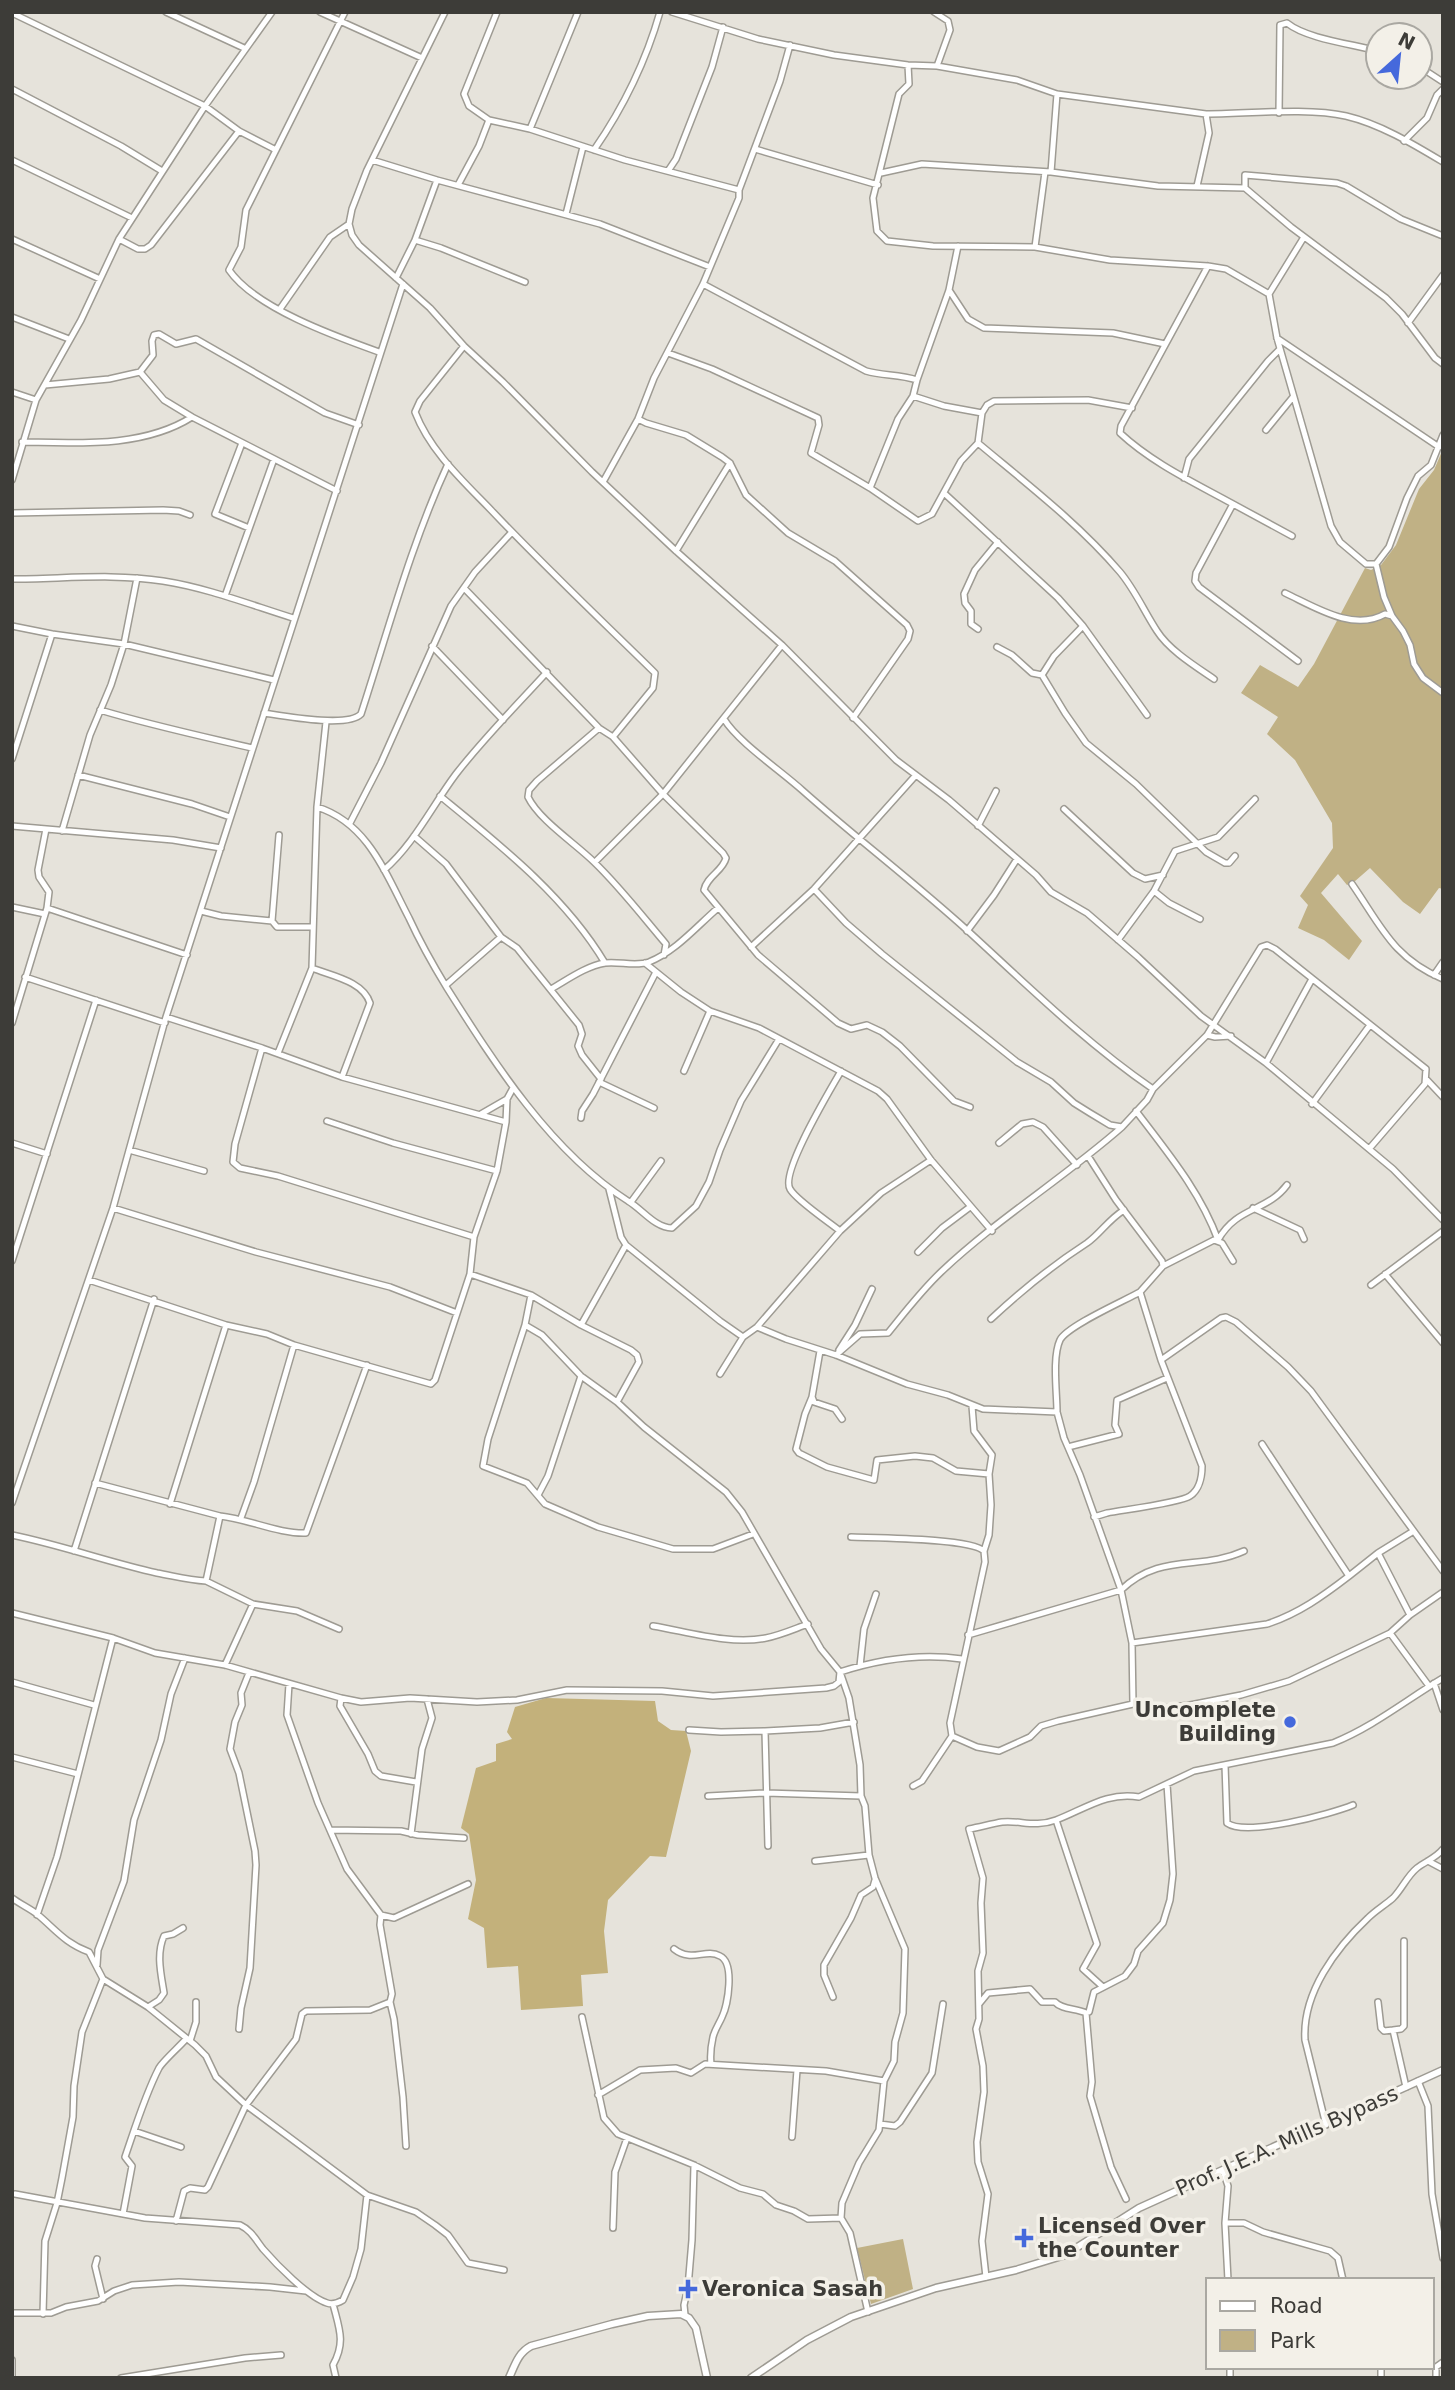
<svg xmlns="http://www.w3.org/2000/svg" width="1455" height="2390" font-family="'DejaVu Sans',sans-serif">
	<rect width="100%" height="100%" fill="#e6e3db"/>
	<!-- green -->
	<path fill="#c0b185" d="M 1443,449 L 1443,889 L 1439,888 L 1420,914 L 1403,902 L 1370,868 L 1354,882 L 1347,885 L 1338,874 L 1321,893 L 1362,941 L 1349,960 L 1324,940 L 1298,928 L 1308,905 L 1300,896 L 1333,848 L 1332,823 L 1295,760 L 1267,734 L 1278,717 L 1241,693 L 1260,665 L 1298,687 L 1314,664 L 1365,568 L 1371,570 L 1381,565 L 1396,545 L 1419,489 L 1434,470 Z
		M 903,2239 L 913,2289 L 871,2304 L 857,2248 Z"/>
	<!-- forest -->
	<path fill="#c3b17b" d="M 546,1698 L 655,1701 L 658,1721 L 671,1730 L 686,1731 L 691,1751 L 666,1857 L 650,1856 L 608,1900 L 604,1931 L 608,1973 L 581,1975 L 583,2006 L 521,2010 L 518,1966 L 487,1968 L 484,1928 L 468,1919 L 476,1880 L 469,1834 L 461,1828 L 476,1768 L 496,1761 L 496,1744 L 512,1739 L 507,1732 L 515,1707 Z"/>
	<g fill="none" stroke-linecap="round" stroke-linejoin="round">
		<defs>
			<path id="minor" d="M 166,12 L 244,48
				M 320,12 L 422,58
				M 345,12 L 246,210 L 241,247 L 229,270 C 255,308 337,337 379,352
				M 445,12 L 367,170 L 352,209 L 349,224 L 352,235 L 359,245 L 430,308 L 464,346 L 503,382 L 592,472 L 676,551 L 782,645 L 896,760 L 949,800 L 1036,875 L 1051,892 L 1087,913 L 1138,957 L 1201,1016 L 1266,1063 L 1393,1169 L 1443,1220
				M 497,12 L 464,94 L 469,106 L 489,120 L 530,129 L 625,160 L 739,190
				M 672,12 L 758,39 L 834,55 L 908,65 L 937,66 L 1017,80 L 1057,94 L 1206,114 L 1209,133 L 1197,186
				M 934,12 L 948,21 L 950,30 L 937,66
				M 12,13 L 205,106 L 239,131 L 276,150
				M 908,65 L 909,84 L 899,94 L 873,198 L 877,231 L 887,241 L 933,246 L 1035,247 L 1110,260 L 1208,266 L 1226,269 L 1269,294
				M 1420,67 L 1443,82
				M 12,89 L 121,146 L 162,171
				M 1279,113 L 1280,25 L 1287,23 C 1307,39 1352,44 1378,51
				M 1206,114 C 1246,114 1308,107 1346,116 C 1380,124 1413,144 1443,162
				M 530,129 L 578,12
				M 1404,141 L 1427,118 L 1437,95 L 1443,89
				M 755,149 L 878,185
				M 594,150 C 623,108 646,61 660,12
				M 12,160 L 132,218
				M 372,160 L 437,180 L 600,224 L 710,267
				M 668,171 L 676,159 L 712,67 L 723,27
				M 1051,172 L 1057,94
				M 881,173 L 922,164 L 1051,172 L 1158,186 L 1245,188
				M 458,185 L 479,146 L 489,120
				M 1245,188 L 1291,227 L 1386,298 L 1402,314 L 1435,358 L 1443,364
				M 1245,188 L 1245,175 L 1337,183 L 1346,186 L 1401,219 L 1443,236
				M 566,214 L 583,147
				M 1304,237 L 1269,294 L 1277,338 L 1331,526 L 1340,542 L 1366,564 L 1376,564 L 1389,547 L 1407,498 L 1418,476 L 1431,465 L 1443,435
				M 12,239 L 100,279
				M 119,239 L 138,249 L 145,249 L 151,245 L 239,131
				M 415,240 L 437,180
				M 1035,247 L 1045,172
				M 1208,266 L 1121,426 L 1120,433 C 1152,463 1195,483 1233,504 L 1196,573 L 1195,581 L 1199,587 L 1298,661
				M 396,278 L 415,240 L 441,248 L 525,282
				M 703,284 L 866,371 C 883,376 899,374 917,380
				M 949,290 L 968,319 L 984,328 L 1113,333 L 1165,344
				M 280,309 L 330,237 L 349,224
				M 12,317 L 69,339
				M 1408,323 L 1443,275
				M 1277,338 L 1439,447
				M 464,346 L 420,401 L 415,412 C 430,451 463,481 491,510 C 544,566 600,619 655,673 L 653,688 L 613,737
				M 668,353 L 712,369 L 818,418 L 819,425 L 811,453 L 870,488 L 918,521 L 932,514 L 961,461 L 978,443 L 982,413
				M 45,385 L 109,379 L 140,372
				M 12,392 L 36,400
				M 913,396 L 944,406 L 982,413 L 987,405 L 994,401 L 1088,400 L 1132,408
				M 192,417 L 164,400 L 140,372 L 153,355 L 152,341 L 154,335 L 159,334 L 176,344 L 196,339 L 325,413 L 359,425
				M 638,419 L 646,423 L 686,435 L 722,457 L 730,463 L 746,495 L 788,533 L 835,561 L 907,625 L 910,631 L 908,639 L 853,718
				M 1266,430 L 1293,397
				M 22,442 C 78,443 143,448 192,417 L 337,491
				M 242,443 L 215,514 L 249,528
				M 978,443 C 1027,484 1078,523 1120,572 C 1135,590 1144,611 1157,631 C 1169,650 1195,666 1214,679
				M 1184,478 L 1189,459 L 1268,361 L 1280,349
				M 12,480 L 36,400 L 81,320 L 119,239 L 205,106 L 272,12
				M 603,482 L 638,419 L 654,378 L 703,284 L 739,198 L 739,190 L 780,81 L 790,45
				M 870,488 L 898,419 L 913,396 L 917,380 L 949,290 L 958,246
				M 945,494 L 1058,598 L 1083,626 L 1147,715
				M 1233,504 L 1292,536
				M 12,513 L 163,510 L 179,511 L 190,515
				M 676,551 L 730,463
				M 1376,564 L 1384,597 L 1392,616 L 1403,631 L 1410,645 L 1414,664 L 1423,678 L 1443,693
				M 12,579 C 62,579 114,573 163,581 C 208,588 251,605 293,618
				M 464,588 L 599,728 L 613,737 L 663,794 L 723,853 L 726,858 C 723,871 707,876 704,890 L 758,955 L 838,1023 L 851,1029 L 867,1025 L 882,1032 L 900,1046 L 954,1101 L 970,1107
				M 1285,593 C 1315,607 1353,632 1385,614 L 1392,616
				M 225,596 L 274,459
				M 12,626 L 52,634 L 124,644 L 274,680
				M 1083,626 L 1054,656 L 1042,675 L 1065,713 L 1086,743 L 1136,784 L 1206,852 L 1225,863 L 1229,863 L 1235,856
				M 978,629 L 971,624 L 971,611 L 965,603 L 964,594 L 975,570 L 998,542
				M 432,646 L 503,720
				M 997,647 L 1012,655 L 1032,673 L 1042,675
				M 100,710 C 150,725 201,736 252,748
				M 264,713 C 284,716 348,728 361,714 C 388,631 411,544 448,464
				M 724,719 C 737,741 781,771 802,790 C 856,838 914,882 968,931 C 1028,986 1086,1043 1153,1089
				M 599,728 L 537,781 L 529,790 L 528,797 C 539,820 576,844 594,862 C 620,887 643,917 666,944 L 664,955
				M 12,759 L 52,634
				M 78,775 L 192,804 L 230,817
				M 440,796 C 500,845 565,896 605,963
				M 317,807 C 368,823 386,874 409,918 C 420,942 433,965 447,988 C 495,1064 551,1152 628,1201 C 642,1209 655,1228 672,1228 L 696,1206 L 709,1182 L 720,1150 L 741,1101 L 779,1039
				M 1064,809 L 1133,873 L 1145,879 L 1163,875
				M 350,823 L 381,763 L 451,606 L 475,572 L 512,532
				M 12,826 L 173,840 L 221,848
				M 978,826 L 996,791
				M 62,831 L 90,735 L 111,685 L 124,644 L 137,578
				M 414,836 L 446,864 L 501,937 L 517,948 L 579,1025 L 582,1034 L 578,1046 L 582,1055 L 601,1079
				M 595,862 L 663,794 L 782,645
				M 384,870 C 414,844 432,806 456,774 C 484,738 516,706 547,672
				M 1352,884 C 1381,926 1393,958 1443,979
				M 814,889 L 846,923 L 882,954 L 1017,1062 L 1051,1082 L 1074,1103 L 1090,1113 L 1110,1125 L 1122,1127 L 1147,1100 L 1153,1089 L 1207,1035 L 1261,947 L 1267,945 L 1275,949 L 1426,1069 L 1425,1084 L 1369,1149
				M 1154,891 L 1169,903 L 1200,919
				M 12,907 L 45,914
				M 47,908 L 187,955
				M 201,911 L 221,916 L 272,921 L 277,927 L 312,927
				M 272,921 L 279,835
				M 967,931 L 994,895 L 1017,859
				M 1118,940 L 1154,891 L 1175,851 L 1218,837 L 1255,799
				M 751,947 L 814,889 L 916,775
				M 645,963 L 681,992 L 710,1011 L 759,1028 L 878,1091 L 887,1099 L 931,1160 L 992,1231
				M 312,968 C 332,976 363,981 370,1003 L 342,1077
				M 1434,975 L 1443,962
				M 25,977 L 165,1023
				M 446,985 L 501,937
				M 551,989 C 567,980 586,966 605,963 C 619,961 635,967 649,962 C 676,951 696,927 718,908
				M 166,1017 L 262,1048 L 342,1077 L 506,1122
				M 12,1023 L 47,908 L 49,892 L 39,877 L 38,870 L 46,829
				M 1207,1035 L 1215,1037 L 1231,1036
				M 262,1048 L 235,1144 L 233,1162 L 240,1168 L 278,1176 L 474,1237
				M 278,1053 L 312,968 L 317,807 L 326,722
				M 1266,1063 L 1312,979
				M 684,1071 L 710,1011
				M 1427,1080 L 1443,1097
				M 599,1082 L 654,1108
				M 1312,1104 L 1370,1025
				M 1136,1111 C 1167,1152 1200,1191 1218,1240
				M 481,1114 L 507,1099
				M 581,1118 L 582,1111 L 593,1094 L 656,972
				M 327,1121 L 393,1143 L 497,1171
				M 12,1143 L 47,1154
				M 999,1143 L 1022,1124 L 1033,1122 L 1043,1127 L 1077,1165
				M 129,1150 L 204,1171
				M 1088,1156 L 1116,1200 L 1162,1261 L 1163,1266 L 1140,1292 L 1161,1360 L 1202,1466 C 1202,1477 1199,1490 1190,1496 C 1180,1503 1122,1510 1107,1513 L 1094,1517
				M 609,1189 L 621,1237 L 626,1245 L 720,1321 L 743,1337
				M 631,1202 L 661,1161
				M 113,1208 L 256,1252 L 390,1287 L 457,1313
				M 1253,1208 L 1300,1230 L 1304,1239
				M 840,1231 C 829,1222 796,1200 790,1189 C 780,1172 831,1089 841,1071
				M 1218,1240 C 1237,1206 1267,1212 1287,1185
				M 918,1252 L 942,1228 L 970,1207
				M 12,1261 L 96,1000
				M 1163,1266 L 1214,1240 L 1222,1243 L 1233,1261
				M 470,1274 L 531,1295 L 581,1325 L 631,1350 L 637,1355 L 639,1362 L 617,1402
				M 1385,1274 L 1443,1343
				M 89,1280 L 226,1325 L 267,1334 L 294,1345 L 431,1384 L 435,1380 L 470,1274 L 474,1237 L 497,1171 L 506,1122 L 507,1099 L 513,1088
				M 1371,1285 L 1443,1231
				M 531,1295 L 525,1325 L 488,1439 L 483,1466 L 527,1483 L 545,1504 L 598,1527 L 673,1549 L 713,1549 L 753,1534
				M 991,1319 C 1021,1291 1053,1265 1087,1243 C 1100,1234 1108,1220 1124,1210
				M 525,1325 L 542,1335 L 581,1376 L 617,1402 L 644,1427 L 726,1492 L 742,1512 L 821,1649 L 840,1672 L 849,1698 L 860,1765 L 861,1796 L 865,1806 L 869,1855 L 875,1878 L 905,1949 L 903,2013 L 895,2042 L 894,2061 L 884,2081 L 879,2130 L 859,2163 L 842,2203 L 841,2218 L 850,2233 L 868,2312
				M 581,1325 L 626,1245
				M 757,1327 L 786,1339 L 836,1355 L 907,1384 L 948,1395 L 983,1409 L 1057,1412 L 1064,1438 L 1080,1475 L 1121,1590 L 1132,1643 L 1133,1704
				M 839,1350 L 855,1325 L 872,1289
				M 820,1351 L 812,1397 L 814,1402 L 835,1409 L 842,1419
				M 836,1355 L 860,1334 L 888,1333 C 905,1312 921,1291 941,1272 C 997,1219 1064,1178 1122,1127
				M 1161,1360 L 1221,1318 L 1226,1317 L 1236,1322 L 1288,1367 L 1311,1391 L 1443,1571
				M 720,1374 L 743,1337 L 757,1327 L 840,1231 L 881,1193 L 931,1160
				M 812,1397 L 805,1414 L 796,1449 L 799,1453 L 827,1467 L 874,1480 L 877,1460 L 915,1456 L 933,1458 L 956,1471 L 989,1474
				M 1057,1412 C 1057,1393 1052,1357 1060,1340 C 1067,1326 1124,1301 1140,1292
				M 1262,1444 L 1349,1576 L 1378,1553 L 1412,1532
				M 1068,1447 L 1119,1434 L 1115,1425 L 1117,1400 L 1167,1378
				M 95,1483 L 220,1516 C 248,1519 279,1534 306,1533 L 367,1365
				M 538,1495 L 548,1476 L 581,1376
				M 12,1503 L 113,1208 L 166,1017 L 403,284
				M 170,1504 L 226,1325
				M 220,1516 L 206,1581 L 253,1604 L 297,1611 L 339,1629
				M 241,1518 L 254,1482 L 294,1345
				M 12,1535 C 61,1545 108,1562 157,1573 C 174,1576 188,1580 206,1581
				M 851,1537 C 875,1538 971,1538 984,1551
				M 74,1551 L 154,1299
				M 1378,1553 L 1410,1615
				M 12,1613 L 113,1638 L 155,1653 L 225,1665 L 341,1698 L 340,1706 L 368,1754 L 375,1771 L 381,1776 L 416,1782
				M 653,1626 C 689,1632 730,1645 766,1638 C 781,1635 794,1629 808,1624
				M 1390,1633 L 1429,1686
				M 968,1635 L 1121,1590 C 1161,1552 1200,1571 1244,1551
				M 1132,1643 L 1267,1624 C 1298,1614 1323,1596 1349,1576
				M 225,1665 L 253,1604
				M 860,1666 L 864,1629 L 876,1594
				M 12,1682 L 94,1705
				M 1434,1683 L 1443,1710
				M 341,1698 L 361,1702 L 410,1698 L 477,1702 L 517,1700 L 567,1690 L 662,1691 L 713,1696 L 826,1688 L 834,1686 L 839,1682 L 840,1672 C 880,1659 920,1653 962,1659
				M 689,1730 L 721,1732 L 765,1731
				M 952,1736 L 977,1747 L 999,1751 L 1030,1737 L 1041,1726 L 1058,1721 L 1133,1704 L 1158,1709 L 1190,1705 L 1241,1695 L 1289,1681 L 1390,1633 L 1410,1615 L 1443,1592
				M 12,1757 L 78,1774
				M 1225,1765 L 1227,1823 C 1246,1837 1331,1814 1353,1805
				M 913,1786 L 922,1781 L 952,1736 L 950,1723 L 985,1562 L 984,1551 L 989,1535 L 991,1505 L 989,1474 L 992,1455 L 974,1431 L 972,1406
				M 708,1796 L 766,1793 L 861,1796
				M 1056,1820 L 1097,1944 L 1083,1969 L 1103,1987
				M 330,1830 L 401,1831 L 418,1835 L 464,1838
				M 411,1834 L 422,1749 L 432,1718 L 427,1699
				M 768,1846 L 765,1731 L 820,1728 L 854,1722
				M 815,1861 L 869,1855
				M 1428,1861 L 1443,1869
				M 12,1898 C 20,1904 29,1908 37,1914 C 56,1930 65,1943 89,1952 L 103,1979 L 148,2007 L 195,2045 L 206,2056 L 216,2077 L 246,2105 L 367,2195 L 416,2212 L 435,2225 L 448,2235 L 468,2263 L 504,2270
				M 37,1915 L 57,1857 L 113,1638
				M 381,1915 L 394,1918 L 468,1884
				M 674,1949 C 692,1963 705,1948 720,1956 C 735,1963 728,2005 722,2017 C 719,2024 715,2029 713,2037 C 711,2046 710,2055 711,2064
				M 97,1965 L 98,1950 L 124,1881 L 134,1820 L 161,1740 L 171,1694 L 185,1658
				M 833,1997 L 824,1975 L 824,1965 L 851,1918 L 861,1895 L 873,1887 L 875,1880
				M 390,2002 L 394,2019 L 403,2097 L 406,2146
				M 1378,2002 L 1381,2028 L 1384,2031 L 1393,2030 L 1406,2087
				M 979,2004 L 988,1993 L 1030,1989 L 1042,2002 L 1055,2002 C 1062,2010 1076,2008 1086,2013 L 1089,2012 L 1094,1992 L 1125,1976 L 1134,1964 L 1138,1951 L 1163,1923 L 1170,1900 L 1173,1874 L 1167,1784
				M 148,2007 L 159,2000 L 164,1993 C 161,1974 156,1954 164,1936 L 173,1934 L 183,1928
				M 1086,2013 L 1092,2082 L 1090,2096 L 1111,2167 L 1126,2199
				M 582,2017 L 604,2118 L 618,2134 L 694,2165 L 740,2188 L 763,2194 L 776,2205 L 794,2211 L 808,2219 L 841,2218
				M 239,2029 L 241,2008 L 250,1968 L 256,1865 L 255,1851 L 239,1773 L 230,1749 L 235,1722 L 242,1705 L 241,1693 L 249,1673
				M 1393,2030 L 1401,2029 L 1404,2026 L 1404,1941
				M 190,2041 L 196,2022 L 196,2002
				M 1418,2081 L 1428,2106 L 1432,2194 L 1443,2258
				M 598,2095 L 640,2070 L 676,2068 L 691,2073 L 705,2064 L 826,2071 L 884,2081
				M 880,2124 L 895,2126 L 900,2122 L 932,2073 L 943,2004
				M 1326,2125 L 1305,2040 C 1302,1993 1336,1948 1368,1918 C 1376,1910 1385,1905 1393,1898 C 1402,1889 1407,1876 1417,1868 C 1426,1861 1436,1858 1443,1849
				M 134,2131 L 181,2147
				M 792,2137 L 797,2070
				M 1223,2171 L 1228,2186 L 1225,2223 L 1228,2280
				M 15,2194 L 145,2218 L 240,2225 C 251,2230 256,2240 263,2249 C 276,2264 308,2297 327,2303 C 333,2305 338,2303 343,2300 L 353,2277 L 361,2249 L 367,2195
				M 123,2214 L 132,2166 L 125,2157 C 135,2128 145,2095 159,2068 C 163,2061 179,2047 186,2039
				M 176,2221 L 184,2191 L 190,2188 L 205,2190 L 208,2187 L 246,2105 L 296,2039 L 302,2014 L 306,2011 L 370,2010 L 390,2002 L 392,1994 L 380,1925 L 381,1915 L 347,1869 L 318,1803 L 287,1715 L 289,1684
				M 1225,2223 L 1244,2223 L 1263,2232 L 1330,2251 L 1338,2258 L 1343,2280
				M 613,2228 L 615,2172 L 627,2138
				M 97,2259 L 95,2266 L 103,2299
				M 986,2277 L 982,2241 L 988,2194 L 978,2162 L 977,2142 L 984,2092 L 983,2066 L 976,2029 L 979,2019 L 978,1971 L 983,1953 L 981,1903 L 983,1878 L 969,1829 C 980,1827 991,1824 1002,1822 C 1021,1820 1034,1828 1056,1820 C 1083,1810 1108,1791 1139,1797 L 1194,1771 L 1333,1743 C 1373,1727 1406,1700 1443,1678
				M 333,2304 C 339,2328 346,2342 333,2365 L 336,2378
				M 12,2313 L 51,2313 L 66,2307 L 98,2301 L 114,2291 L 132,2285 L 179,2282 L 270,2287 L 306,2291
				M 43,2314 L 45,2241 L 57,2203 L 62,2178 L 73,2117 L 74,2086 L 82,2032 L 103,1979
				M 685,2315 L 684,2305 L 688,2287 L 692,2240 L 694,2165
				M 12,2360 L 12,2378
				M 121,2378 L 245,2358 L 281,2355
				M 1230,2378 L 1230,2367
				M 1381,2378 L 1381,2367
				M 1436,2378 L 1436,2367 L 1443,2362"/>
			<path id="tertiary" d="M 509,2378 C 515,2365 518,2353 531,2346 L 612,2324 L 648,2316 L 681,2314 L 689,2318 L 696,2328 L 707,2378
				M 751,2378 L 807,2340 L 851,2317 L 936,2288 L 1016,2270 L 1065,2255 L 1139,2208 L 1443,2070"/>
		</defs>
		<!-- minor casing -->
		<use href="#minor" stroke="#9e9b93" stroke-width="8"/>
		<!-- tertiary casing -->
		<use href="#tertiary" stroke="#9e9b93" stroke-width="9"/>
		<!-- minor -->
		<use href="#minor" stroke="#fff" stroke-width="5"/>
		<!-- tertiary -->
		<use href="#tertiary" stroke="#fff" stroke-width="6"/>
	</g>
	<!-- markers -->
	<g fill="#4569dc" stroke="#f3f0e8" stroke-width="2.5">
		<circle cx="1290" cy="1722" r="7"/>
		<path d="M1020.5 2227.5h7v7h7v7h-7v7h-7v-7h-7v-7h7z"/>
		<path d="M684.5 2278.5h7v7h7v7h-7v7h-7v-7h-7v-7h7z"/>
	</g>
	<g text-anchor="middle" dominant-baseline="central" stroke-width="7" stroke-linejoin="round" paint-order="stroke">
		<!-- poi labels -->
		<g font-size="21" font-weight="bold" fill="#3d3c38" stroke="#f3f0e8" text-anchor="start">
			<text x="1276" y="1710" text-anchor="end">Uncomplete<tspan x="1276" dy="24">Building</tspan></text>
			<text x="1038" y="2226">Licensed Over<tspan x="1038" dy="24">the Counter</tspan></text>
			<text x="702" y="2289">Veronica Sasah</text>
		</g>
		<!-- street labels -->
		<g font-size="21" fill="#3d3c38" stroke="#f3f0e8">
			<text transform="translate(1287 2141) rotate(-24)">Prof. J.E.A. Mills Bypass</text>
		</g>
	</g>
	<!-- border -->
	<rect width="1455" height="2390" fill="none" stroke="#3d3c38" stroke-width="28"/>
	<!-- legend -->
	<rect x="1206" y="2278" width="228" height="91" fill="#f3f0e8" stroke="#aaa8a2" stroke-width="2"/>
	<rect x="1220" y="2301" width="35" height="10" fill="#ffffff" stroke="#aaa8a2" stroke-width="2"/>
	<text x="1270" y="2313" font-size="21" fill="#3d3c38">Road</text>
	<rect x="1220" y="2330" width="35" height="21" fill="#c0b185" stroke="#aaa8a2" stroke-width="2"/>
	<text x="1270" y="2348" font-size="21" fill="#3d3c38">Park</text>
	<!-- north arrow -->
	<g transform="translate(1399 56) rotate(27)"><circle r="33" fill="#f3f0e8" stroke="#aaa8a2" stroke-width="2"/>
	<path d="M0-5L12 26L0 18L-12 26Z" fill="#4569dc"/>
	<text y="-10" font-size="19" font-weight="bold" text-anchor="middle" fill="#3d3c38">N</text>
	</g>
</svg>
